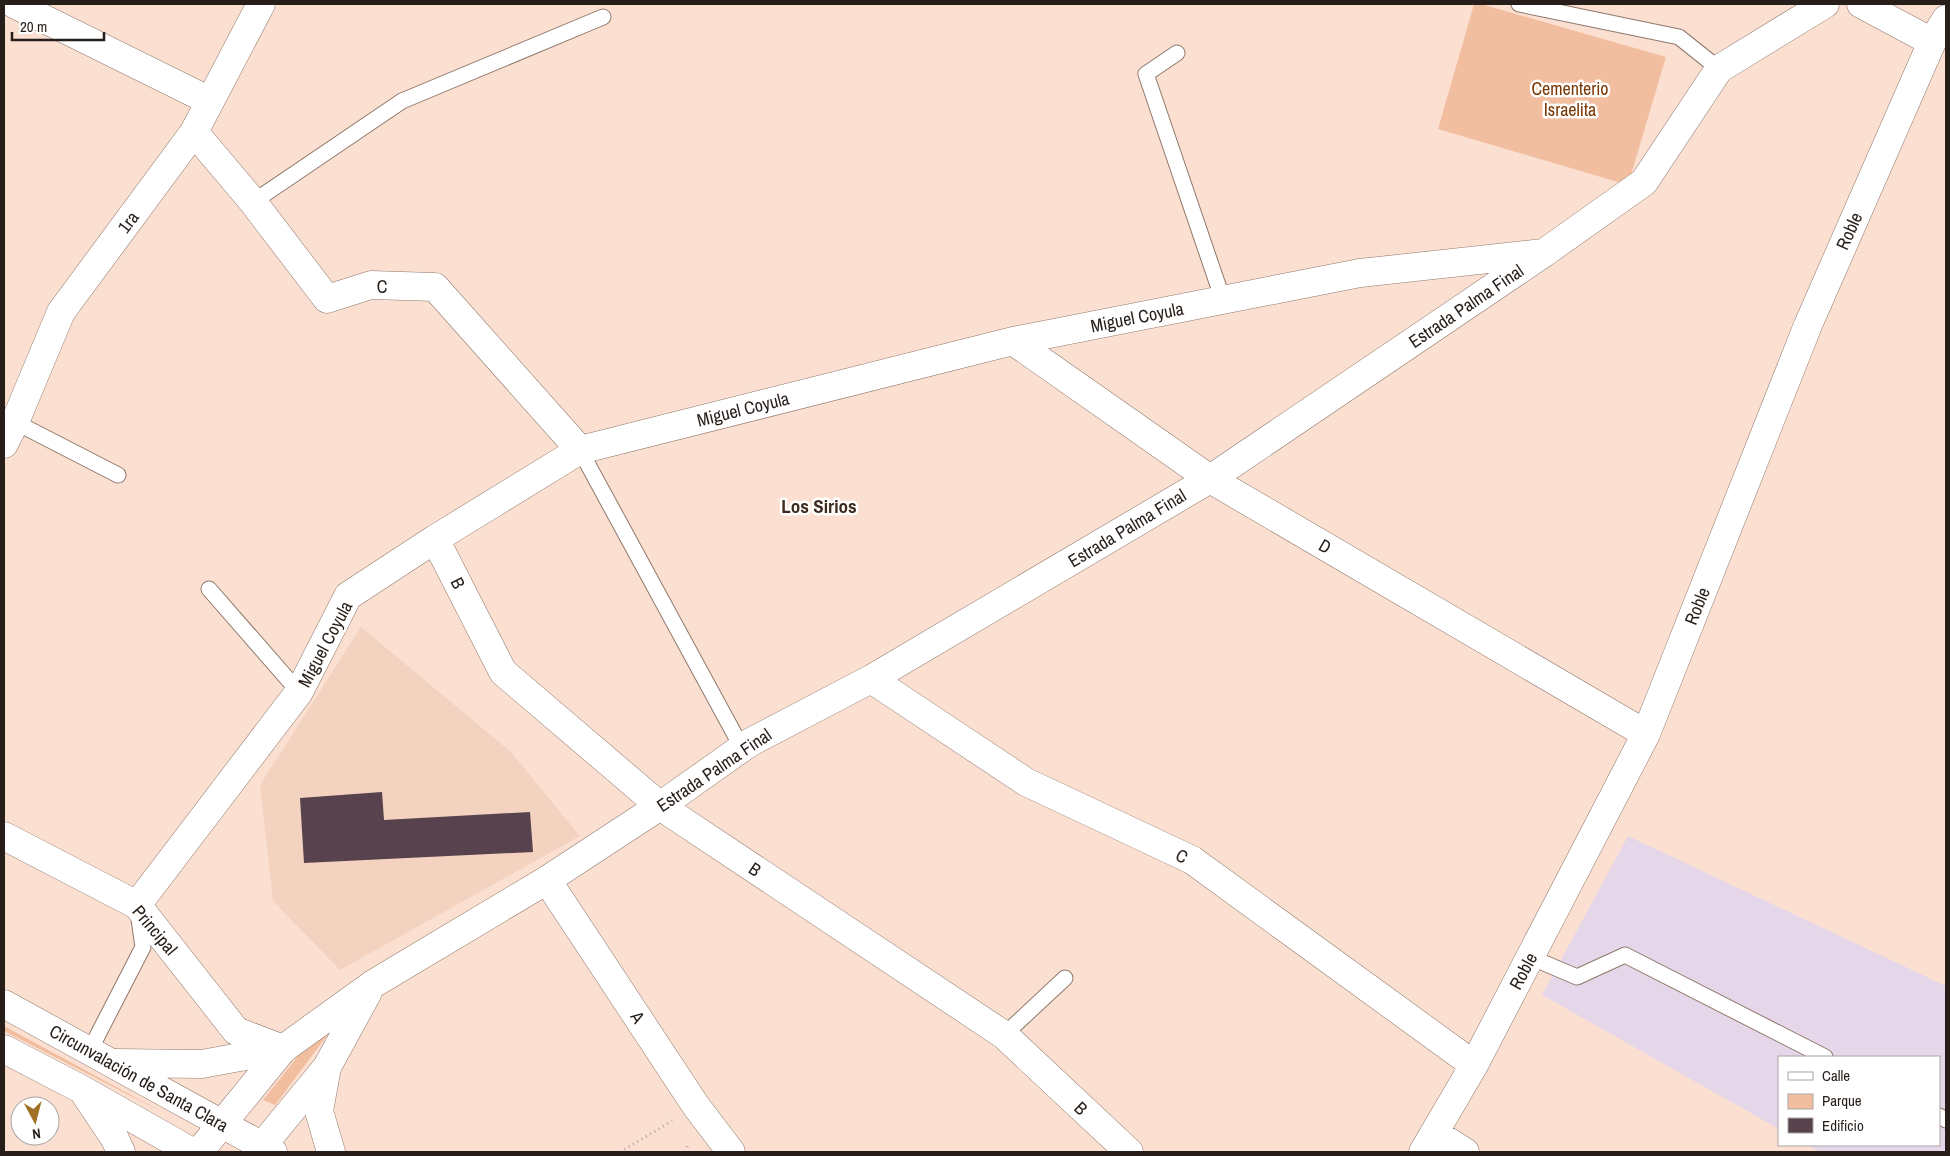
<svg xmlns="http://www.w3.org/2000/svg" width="1950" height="1156" font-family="'Archivo Narrow',sans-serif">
	<rect width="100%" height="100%" fill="#fbe0d2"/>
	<!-- built -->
	<path fill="#f3d2bf" d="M 361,627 L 511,752 L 580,836 L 340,970 L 273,901 L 260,785 Z"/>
	<!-- industrial -->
	<path fill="#e6d6e9" d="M 1628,836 L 1946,986 L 1946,1152 L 1820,1152 L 1807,1145 L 1939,1145 L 1939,1057 L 1779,1057 L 1779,1129 L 1542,995 Z"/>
	<!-- green -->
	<path fill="#f2bea0" d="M 1474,4 L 1481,4 L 1666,57 L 1628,185 L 1438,129 Z
		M 338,1021 L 275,1105 L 263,1100 L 306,1046 Z
		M 4,1026 L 166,1114 L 4,1031 Z"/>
	<!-- building -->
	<path fill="#57424e" d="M 382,792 L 384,820 L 530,812 L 533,852 L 304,863 L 300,798 Z"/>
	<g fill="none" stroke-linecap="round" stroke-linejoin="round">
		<defs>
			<path id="service" d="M 1519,4 L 1679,37 L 1719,69
				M 1177,53 L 1146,74 L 1223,300
				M 253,202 L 402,101 L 603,17
				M 15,422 L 118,475
				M 580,450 L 742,748
				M 209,589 L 299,692
				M 1530,957 L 1577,977 L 1625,955 L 1825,1057
				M 1004,1035 L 1065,978
				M 90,1050 L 143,947 L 138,912
				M 1939,1116 L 1946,1120"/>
			<path id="minor" d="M 14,4 L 210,101
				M 1861,4 L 1932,42
				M 194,132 L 253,202 L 327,299 L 371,285 L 435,287 L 580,450
				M 1013,341 L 1210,479 L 1646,734
				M 4,444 L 15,422 L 61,312 L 194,132 L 261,4
				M 435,539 L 503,672 L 660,806 L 1004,1035 L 1129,1152
				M 871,679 L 1026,782 L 1192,860 L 1474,1065
				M 660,806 L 749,743 L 871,679 L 1210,479 L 1544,253 L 1644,182 L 1719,69 L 1825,4
				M 4,836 L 137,905 L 236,1031 L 283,1049
				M 547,880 L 696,1106 L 731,1152
				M 137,905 L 299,692 L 348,596 L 435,539 L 580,450 L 1013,341 L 1360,273 L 1544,253
				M 1435,1133 L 1465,1152
				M 1423,1152 L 1474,1065 L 1646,734 L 1808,325 L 1932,42 L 1946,19"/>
			<path id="tertiary" d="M 199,1152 L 283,1049 L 373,984 L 547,880 L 660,806
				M 257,1152 L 327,1067 L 368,992"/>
			<path id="trunk" d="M 4,1004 L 273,1152
				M 4,1049 L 81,1089 L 192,1152
				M 116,1063 L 202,1064 L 283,1049
				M 327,1067 L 319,1111 L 331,1152
				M 85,1094 L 115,1139 L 121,1152"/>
		</defs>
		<!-- service casing -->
		<use href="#service" stroke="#8f786b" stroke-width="17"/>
		<!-- minor casing -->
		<use href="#minor" stroke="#8f786b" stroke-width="29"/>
		<!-- tertiary casing -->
		<use href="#tertiary" stroke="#8f786b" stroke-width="29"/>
		<!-- trunk casing -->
		<use href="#trunk" stroke="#8f786b" stroke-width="29"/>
		<!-- path -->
		<path stroke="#b7a296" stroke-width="3" stroke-dasharray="1 4" stroke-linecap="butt" d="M 620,1152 L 672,1121
			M 686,1152 L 688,1143"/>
		<!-- service -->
		<use href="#service" stroke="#fff" stroke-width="15"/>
		<!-- minor -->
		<use href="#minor" stroke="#fff" stroke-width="28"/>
		<!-- tertiary -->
		<use href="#tertiary" stroke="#fff" stroke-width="28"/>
		<!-- trunk -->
		<use href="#trunk" stroke="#fff" stroke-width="28"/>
	</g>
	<g text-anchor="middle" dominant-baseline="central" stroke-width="5" stroke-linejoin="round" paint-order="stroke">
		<!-- park labels -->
		<g font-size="18" fill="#773602" stroke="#fff">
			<text x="1570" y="88">Cementerio<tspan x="1570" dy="21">Israelita</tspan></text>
		</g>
		<!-- street labels -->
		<g font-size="18" fill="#271e19" stroke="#fff">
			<text transform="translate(128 222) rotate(-53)">1ra</text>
			<text transform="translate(1849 231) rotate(-66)">Roble</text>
			<text x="382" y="286">C</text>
			<text transform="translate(1466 306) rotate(-34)">Estrada Palma Final</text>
			<text transform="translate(1137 317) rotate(-11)">Miguel Coyula</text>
			<text transform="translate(743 409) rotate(-14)">Miguel Coyula</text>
			<text transform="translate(1127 528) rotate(-31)">Estrada Palma Final</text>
			<text transform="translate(1325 546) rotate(30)">D</text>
			<text transform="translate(458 583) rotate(63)">B</text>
			<text transform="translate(1697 606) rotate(-68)">Roble</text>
			<text transform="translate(325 644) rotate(-62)">Miguel Coyula</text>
			<text transform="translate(714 770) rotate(-34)">Estrada Palma Final</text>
			<text transform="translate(1182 856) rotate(27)">C</text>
			<text transform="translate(755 869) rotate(34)">B</text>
			<text transform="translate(155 930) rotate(50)">Principal</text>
			<text transform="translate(1523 971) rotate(-62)">Roble</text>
			<text transform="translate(638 1017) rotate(57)">A</text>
			<text transform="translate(139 1078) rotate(29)">Circunvalación de Santa Clara</text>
			<text transform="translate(1081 1108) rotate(43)">B</text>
		</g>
		<!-- neighbourhood labels -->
		<g font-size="19" font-weight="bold" fill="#3e2b1f" stroke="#fff">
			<text x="819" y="506">Los Sirios</text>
		</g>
	</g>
	<!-- border -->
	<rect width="1950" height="1156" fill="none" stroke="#271e19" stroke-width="10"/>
	<!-- legend -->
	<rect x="1778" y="1056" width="162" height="90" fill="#ffffff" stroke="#a9a5a3"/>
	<rect x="1788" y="1072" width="25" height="8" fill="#ffffff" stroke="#a9a5a3"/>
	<text x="1822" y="1081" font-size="15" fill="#271e19">Calle</text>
	<rect x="1788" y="1094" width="25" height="15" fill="#f2bea0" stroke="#a9a5a3"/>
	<text x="1822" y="1106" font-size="15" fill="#271e19">Parque</text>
	<rect x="1788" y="1118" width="25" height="15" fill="#57424e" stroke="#a9a5a3"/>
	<text x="1822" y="1131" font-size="15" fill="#271e19">Edificio</text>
	<!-- north arrow -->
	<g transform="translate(35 1121) rotate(173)"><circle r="24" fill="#ffffff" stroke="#a9a5a3"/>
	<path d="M0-4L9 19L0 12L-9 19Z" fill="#a07024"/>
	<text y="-8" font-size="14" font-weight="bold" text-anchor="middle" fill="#271e19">N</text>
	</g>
	<!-- scale -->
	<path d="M12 32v8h92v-8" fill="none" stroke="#271e19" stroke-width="2.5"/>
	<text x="20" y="32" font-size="15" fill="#271e19" stroke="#ffffff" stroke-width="4" paint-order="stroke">20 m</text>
</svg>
